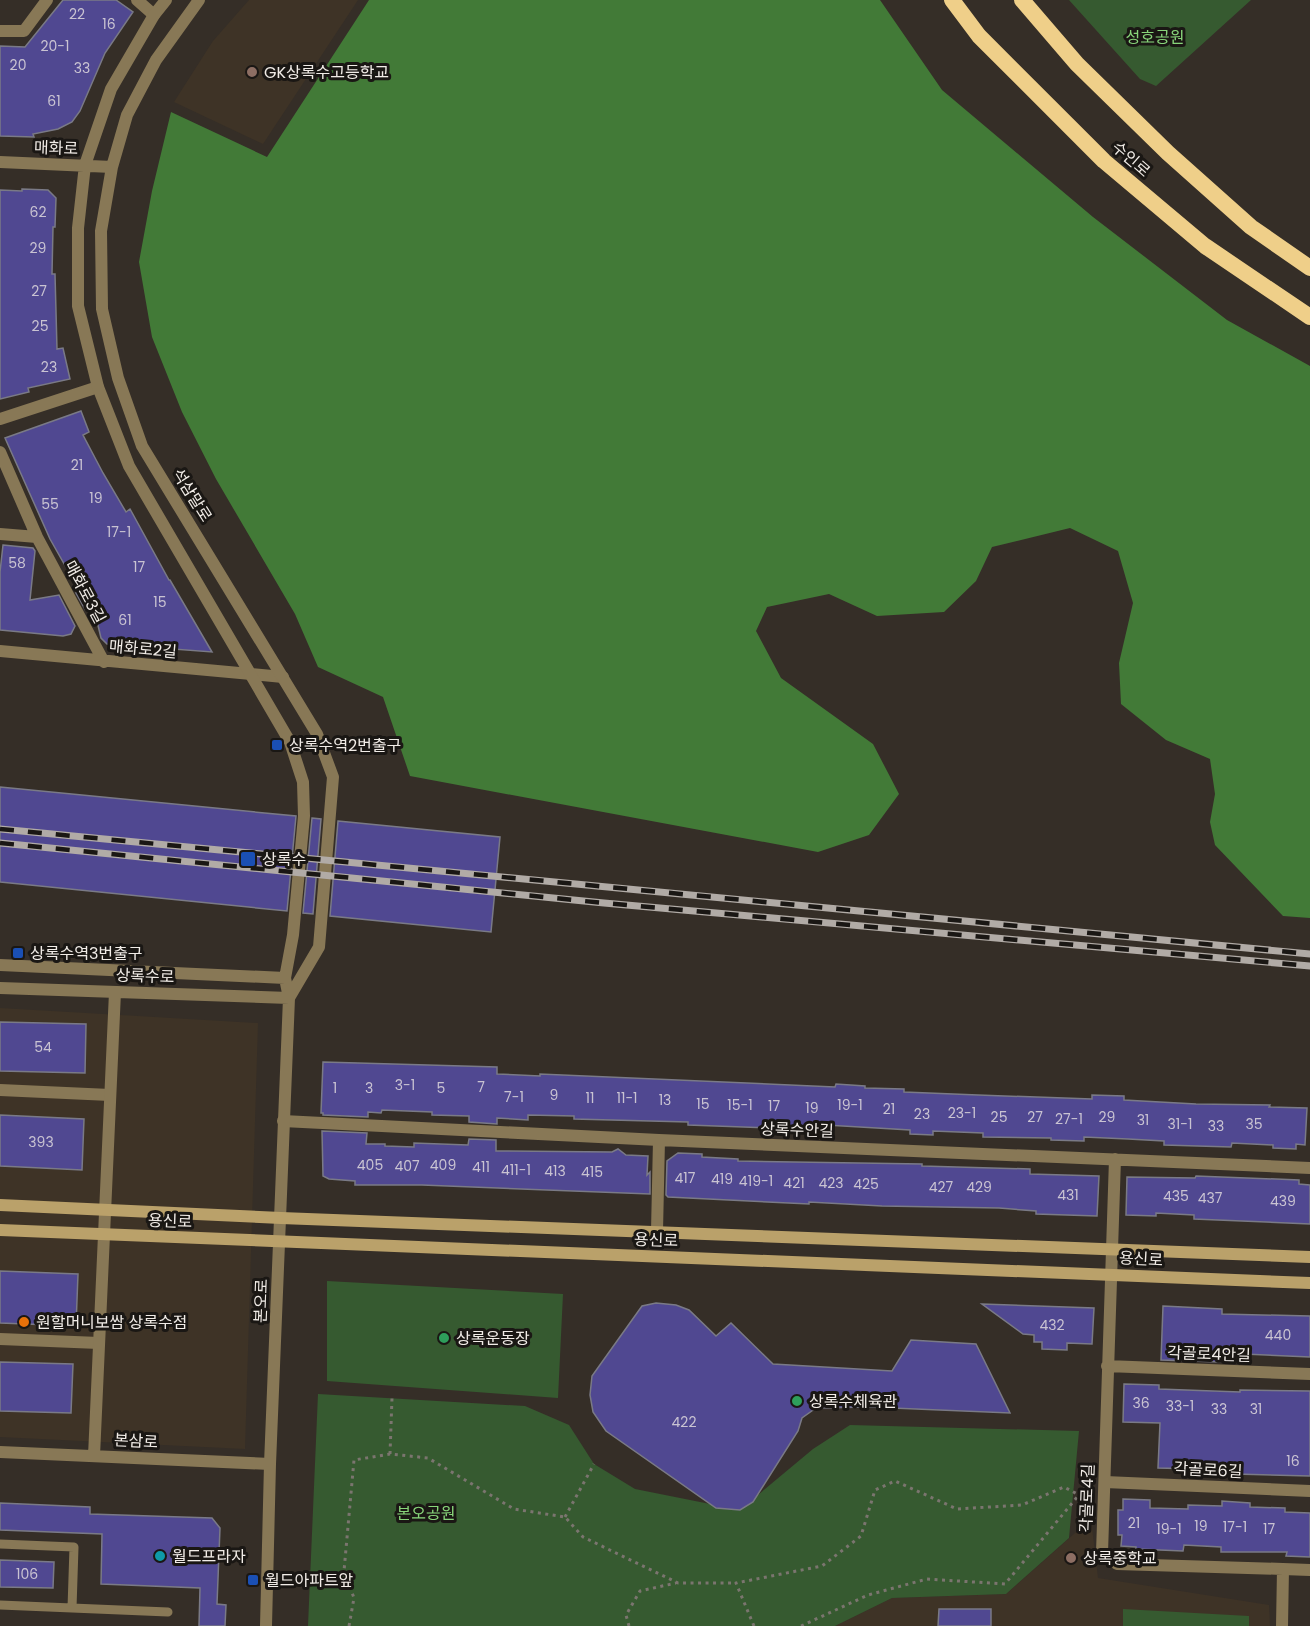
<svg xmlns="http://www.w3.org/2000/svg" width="1310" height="1626" font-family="Poppins,'Noto Sans KR',sans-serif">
	<rect width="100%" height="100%" fill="#352e27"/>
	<!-- built -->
	<path fill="#3e3326" d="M 249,0 L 358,0 L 263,144 L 174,102 L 213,41 Z
		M 0,1008 L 258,1023 L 245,1449 L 0,1437 Z
		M 1091,1519 L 1098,1578 L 1269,1605 L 1270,1626 L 835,1626 L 892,1598 L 1006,1594 Z"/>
	<!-- green -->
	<path fill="#365a30" d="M 1069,0 L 1251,0 L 1156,86 L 1140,79 Z
		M 327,1281 L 563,1294 L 558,1398 L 327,1381 Z
		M 318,1394 L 525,1406 L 569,1425 L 594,1464 L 635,1489 L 740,1510 L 813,1449 L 850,1425 L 1079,1431 L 1069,1538 L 1006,1594 L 892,1598 L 835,1626 L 308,1626 Z
		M 1123,1609 L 1249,1616 L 1249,1626 L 1123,1626 Z"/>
	<!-- forest -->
	<path fill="#427a37" d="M 369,0 L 880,0 L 942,90 L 1093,217 L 1227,320 L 1310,366 L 1310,918 L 1283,916 L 1215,845 L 1210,822 L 1215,794 L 1210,759 L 1166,740 L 1121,704 L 1119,663 L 1133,603 L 1118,551 L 1070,528 L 992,547 L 976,581 L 944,612 L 877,616 L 829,594 L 767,607 L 756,631 L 781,678 L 873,744 L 899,794 L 869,835 L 818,852 L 410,776 L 383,697 L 318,667 L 295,614 L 216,479 L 182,412 L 152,337 L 139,262 L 152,191 L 171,112 L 267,157 Z"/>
	<!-- building -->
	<path fill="#504891" stroke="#7a7a86" stroke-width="1.5" d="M 63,0 L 116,0 L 133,12 L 105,53 L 80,111 L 72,122 L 58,129 L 33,134 L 34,137 L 0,136 L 0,46 L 25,47 Z
		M 22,189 L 48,190 L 56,198 L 55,227 L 53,227 L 52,274 L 55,274 L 57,349 L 63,348 L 70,379 L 28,388 L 29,392 L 0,399 L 0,190 L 22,191 Z
		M 81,411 L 89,432 L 83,435 L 103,473 L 126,512 L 130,509 L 169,580 L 170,580 L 212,652 L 107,644 L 101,638 L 91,596 L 85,609 L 76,593 L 80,592 L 50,539 L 5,438 Z
		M 3,545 L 33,548 L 35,551 L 30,600 L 59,595 L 75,626 L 71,634 L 63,636 L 0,630 L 0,572 Z
		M 0,787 L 296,816 L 287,911 L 0,882 Z
		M 312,818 L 321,819 L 313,914 L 303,913 Z
		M 338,821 L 500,837 L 491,932 L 330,916 Z
		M 0,1022 L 86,1024 L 85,1073 L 0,1071 Z
		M 323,1062 L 497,1067 L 497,1074 L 540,1076 L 540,1074 L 835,1087 L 836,1084 L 865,1086 L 865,1088 L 904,1089 L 904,1092 L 978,1095 L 1092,1099 L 1092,1095 L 1124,1096 L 1124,1100 L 1196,1104 L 1270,1105 L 1269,1107 L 1307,1108 L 1305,1145 L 1296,1144 L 1296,1149 L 1273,1148 L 1273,1145 L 1232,1143 L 1231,1147 L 1164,1145 L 1164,1141 L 1128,1139 L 1084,1137 L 1084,1141 L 1051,1140 L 1051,1138 L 983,1137 L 983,1133 L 933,1131 L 933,1135 L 910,1134 L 910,1130 L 826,1125 L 826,1130 L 688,1125 L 688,1122 L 574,1119 L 574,1116 L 528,1115 L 528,1120 L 497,1118 L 497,1124 L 469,1122 L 469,1116 L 432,1115 L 432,1112 L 382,1110 L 381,1113 L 368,1112 L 368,1117 L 323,1115 L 323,1113 L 321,1113 Z
		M 0,1115 L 84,1119 L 82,1170 L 0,1166 Z
		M 322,1131 L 367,1133 L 366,1144 L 385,1144 L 385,1146 L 414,1147 L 414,1143 L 468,1145 L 469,1139 L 496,1140 L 496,1151 L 612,1152 L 618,1149 L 626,1155 L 648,1156 L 647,1175 L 650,1172 L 650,1194 L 422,1185 L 355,1185 L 355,1181 L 329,1179 L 323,1176 Z
		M 678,1153 L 702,1154 L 702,1157 L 738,1159 L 738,1161 L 922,1164 L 922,1166 L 1030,1169 L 1030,1174 L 1099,1176 L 1097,1216 L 1036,1214 L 1036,1211 L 999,1208 L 882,1206 L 809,1202 L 809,1204 L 668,1197 L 666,1195 L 667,1161 Z
		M 1196,1176 L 1299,1180 L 1299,1184 L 1310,1185 L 1310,1224 L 1194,1219 L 1194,1215 L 1156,1213 L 1156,1216 L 1126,1215 L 1127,1177 L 1195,1178 Z
		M 0,1271 L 78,1274 L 76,1326 L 0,1323 Z
		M 656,1303 L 676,1305 L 689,1310 L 716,1336 L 731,1323 L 773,1364 L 892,1371 L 911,1340 L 976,1344 L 1010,1413 L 868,1407 L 816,1408 L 802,1418 L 798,1431 L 753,1502 L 740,1510 L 716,1508 L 606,1431 L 593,1412 L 590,1395 L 592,1376 L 642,1306 Z
		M 982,1304 L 1094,1308 L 1092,1344 L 1067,1343 L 1067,1350 L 1042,1349 L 1042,1342 L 1034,1342 L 1034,1335 L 1023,1334 Z
		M 1163,1306 L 1222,1309 L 1222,1314 L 1310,1316 L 1310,1357 L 1220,1353 L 1220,1362 L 1161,1360 Z
		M 0,1362 L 73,1364 L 71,1413 L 0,1411 Z
		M 1124,1384 L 1159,1385 L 1159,1389 L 1240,1392 L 1240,1390 L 1310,1391 L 1310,1476 L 1197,1473 L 1197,1469 L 1158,1468 L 1160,1423 L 1123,1422 Z
		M 1123,1499 L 1150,1500 L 1150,1508 L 1188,1509 L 1188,1505 L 1222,1506 L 1222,1501 L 1250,1503 L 1250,1507 L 1285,1508 L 1285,1512 L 1310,1513 L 1310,1557 L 1286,1556 L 1287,1552 L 1221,1552 L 1221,1547 L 1184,1545 L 1183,1551 L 1136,1549 L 1136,1547 L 1121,1546 L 1122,1535 L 1118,1535 L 1118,1510 L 1123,1510 Z
		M 0,1503 L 90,1507 L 90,1514 L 212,1518 L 220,1528 L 217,1604 L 226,1605 L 225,1626 L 199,1626 L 200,1588 L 101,1584 L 102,1534 L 0,1530 Z
		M 0,1560 L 54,1562 L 53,1588 L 0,1587 Z
		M 939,1609 L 991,1609 L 991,1626 L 938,1626 Z"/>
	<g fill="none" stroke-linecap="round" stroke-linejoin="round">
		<!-- path -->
		<path stroke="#7b756f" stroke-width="3" stroke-dasharray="3 4.5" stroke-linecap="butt" d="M 390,1454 L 392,1398
			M 565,1517 L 594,1464
			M 349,1626 L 354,1598 L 344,1571 L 354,1460 L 390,1454 L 428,1458 L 514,1509 L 565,1517 L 583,1537 L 678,1583 L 736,1583
			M 629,1626 L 626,1615 L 640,1591 L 676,1583
			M 754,1626 L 736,1583 L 822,1566 L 861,1536 L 875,1490 L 895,1481 L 957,1509 L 1022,1505 L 1064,1487 L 1079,1495
			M 801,1626 L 868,1595 L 927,1579 L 1005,1584 L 1088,1484"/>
		<!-- service -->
		<path stroke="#887856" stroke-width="9" d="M 0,1544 L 74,1547 L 72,1608
			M 0,1605 L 168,1612"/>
		<!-- minor -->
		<path stroke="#887856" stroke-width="12" d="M 137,0 L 154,15
			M 0,31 L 24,31 L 47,0
			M 0,419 L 98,387
			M 0,452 L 37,537 L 104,662
			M 0,534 L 37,537
			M 0,651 L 283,677
			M 0,1090 L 110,1095
			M 283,1121 L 659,1140 L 1310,1168
			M 1115,1159 L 1102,1553 L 1117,1564 L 1283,1569 L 1282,1626
			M 657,1231 L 659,1140
			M 0,1339 L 99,1343
			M 1107,1366 L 1310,1374
			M 1105,1482 L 1310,1491
			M 1283,1569 L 1310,1570"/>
		<!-- tertiary -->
		<path stroke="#887856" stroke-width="12" d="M 166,0 L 154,15 L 111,89 L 85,165 L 78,228 L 78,306 L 98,387 L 129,466 L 290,742 L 303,782 L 304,816 L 293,935 L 285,978 L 289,998 L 270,1464 L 266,1626
			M 0,162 L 112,167
			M 0,965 L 285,978
			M 0,988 L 289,998 L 319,947 L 333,777 L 317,734 L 142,446 L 118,378 L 102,309 L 101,231 L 112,167 L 127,115 L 156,60 L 199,0
			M 0,1452 L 270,1464
			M 94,1456 L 115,992"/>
		<!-- secondary -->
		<path stroke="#baa16a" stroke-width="12" d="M 0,1205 L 281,1218 L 1310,1257
			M 0,1230 L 1310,1283"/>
		<!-- trunk -->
		<path stroke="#efcf89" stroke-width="16" d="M 952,0 L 979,36 L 1104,161 L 1205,246 L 1310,317
			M 1022,0 L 1077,64 L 1168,153 L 1251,227 L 1310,268"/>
		<defs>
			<path id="rail" d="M 0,829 L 1310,954
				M 0,843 L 604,903 L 1310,966"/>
		</defs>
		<!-- rail casing -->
		<use href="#rail" stroke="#b1aba6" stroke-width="7"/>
		<!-- rail -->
		<use href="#rail" stroke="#1a1714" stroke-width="4.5" stroke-dasharray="14" stroke-linecap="butt"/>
	</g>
	<!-- markers -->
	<g fill="#8d6e63" stroke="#1a1714" stroke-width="2">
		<circle cx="252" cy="72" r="6"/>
		<circle cx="1071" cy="1558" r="6"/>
	</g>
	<g fill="#1a4fb4" stroke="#1a1714" stroke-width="2">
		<rect x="271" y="739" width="12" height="12" rx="3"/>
		<rect x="240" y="851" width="16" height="16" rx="3"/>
		<rect x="12" y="947" width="12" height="12" rx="3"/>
		<rect x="247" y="1574" width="12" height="12" rx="3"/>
	</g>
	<circle fill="#e8710a" stroke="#1a1714" stroke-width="2" cx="24" cy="1322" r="6"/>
	<g fill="#2e9e5b" stroke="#1a1714" stroke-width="2">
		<circle cx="444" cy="1338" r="6"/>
		<circle cx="797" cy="1401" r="6"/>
	</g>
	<circle fill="#0f9aa8" stroke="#1a1714" stroke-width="2" cx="160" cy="1556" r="6"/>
	<g text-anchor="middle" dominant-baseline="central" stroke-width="6" stroke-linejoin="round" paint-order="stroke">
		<!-- number labels -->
		<g font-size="14" fill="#c9c3d2">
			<text x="77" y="14">22</text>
			<text x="109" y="24">16</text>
			<text x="55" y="46">20-1</text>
			<text x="18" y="65">20</text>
			<text x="82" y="68">33</text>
			<text x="54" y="101">61</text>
			<text x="38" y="212">62</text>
			<text x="38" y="248">29</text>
			<text x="39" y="291">27</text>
			<text x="40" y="326">25</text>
			<text x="49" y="367">23</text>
			<text x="77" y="465">21</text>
			<text x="96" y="498">19</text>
			<text x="50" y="504">55</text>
			<text x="119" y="532">17-1</text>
			<text x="17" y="563">58</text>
			<text x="139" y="567">17</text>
			<text x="160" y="602">15</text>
			<text x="125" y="620">61</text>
			<text x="43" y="1047">54</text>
			<text x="405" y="1085">3-1</text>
			<text x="481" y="1087">7</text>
			<text x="335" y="1088">1</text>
			<text x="369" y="1088">3</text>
			<text x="441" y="1088">5</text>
			<text x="554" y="1095">9</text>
			<text x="514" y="1097">7-1</text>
			<text x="590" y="1098">11</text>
			<text x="627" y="1098">11-1</text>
			<text x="665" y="1100">13</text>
			<text x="703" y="1104">15</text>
			<text x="740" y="1105">15-1</text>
			<text x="850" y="1105">19-1</text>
			<text x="774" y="1106">17</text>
			<text x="812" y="1108">19</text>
			<text x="889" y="1109">21</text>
			<text x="962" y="1113">23-1</text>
			<text x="922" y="1114">23</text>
			<text x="999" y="1117">25</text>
			<text x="1035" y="1117">27</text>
			<text x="1107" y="1117">29</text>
			<text x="1069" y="1119">27-1</text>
			<text x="1143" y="1120">31</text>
			<text x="1180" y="1124">31-1</text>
			<text x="1254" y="1124">35</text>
			<text x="1216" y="1126">33</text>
			<text x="41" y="1142">393</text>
			<text x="370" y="1165">405</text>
			<text x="443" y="1165">409</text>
			<text x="407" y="1166">407</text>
			<text x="481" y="1167">411</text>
			<text x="516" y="1170">411-1</text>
			<text x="555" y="1171">413</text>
			<text x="592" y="1172">415</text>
			<text x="685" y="1178">417</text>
			<text x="722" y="1179">419</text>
			<text x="756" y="1181">419-1</text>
			<text x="794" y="1183">421</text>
			<text x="831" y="1183">423</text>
			<text x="866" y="1184">425</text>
			<text x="941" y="1187">427</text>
			<text x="979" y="1187">429</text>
			<text x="1068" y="1195">431</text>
			<text x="1176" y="1196">435</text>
			<text x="1210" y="1198">437</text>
			<text x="1283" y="1201">439</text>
			<text x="1052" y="1325">432</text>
			<text x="1278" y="1335">440</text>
			<text x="1141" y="1403">36</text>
			<text x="1180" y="1406">33-1</text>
			<text x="1219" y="1409">33</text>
			<text x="1256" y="1409">31</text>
			<text x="684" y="1422">422</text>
			<text x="1293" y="1461">16</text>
			<text x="1134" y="1523">21</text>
			<text x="1201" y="1526">19</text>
			<text x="1235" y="1527">17-1</text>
			<text x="1169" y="1529">19-1</text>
			<text x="1269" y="1529">17</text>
			<text x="27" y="1574">106</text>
		</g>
		<!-- park labels -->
		<g font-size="16" fill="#88d57a" stroke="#1a1714">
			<text x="1155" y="37">성호공원</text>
			<text x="426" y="1513">본오공원</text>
		</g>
		<!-- poi labels -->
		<g font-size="16" fill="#f1ece7" stroke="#1a1714" text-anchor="start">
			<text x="264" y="72">GK상록수고등학교</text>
			<text x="289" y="745">상록수역2번출구</text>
			<text x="262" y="859">상록수</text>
			<text x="30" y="953">상록수역3번출구</text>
			<text x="36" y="1322">원할머니보쌈 상록수점</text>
			<text x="456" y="1338">상록운동장</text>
			<text x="809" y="1401">상록수체육관</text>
			<text x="172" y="1556">월드프라자</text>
			<text x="1083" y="1558">상록중학교</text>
			<text x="265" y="1580">월드아파트앞</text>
		</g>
		<!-- street labels -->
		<g font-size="16" fill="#f1ece7" stroke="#1a1714">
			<text transform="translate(56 148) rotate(2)">매화로</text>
			<text transform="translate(1131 159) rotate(41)">수인로</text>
			<text transform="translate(192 495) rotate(58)">석삼말로</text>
			<text transform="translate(85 592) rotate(62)">매화로3길</text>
			<text transform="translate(143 649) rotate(5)">매화로2길</text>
			<text transform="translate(145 976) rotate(2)">상록수로</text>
			<text transform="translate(797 1130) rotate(2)">상록수안길</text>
			<text transform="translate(170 1221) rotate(2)">용신로</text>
			<text transform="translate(656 1240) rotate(2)">용신로</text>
			<text transform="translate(1141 1259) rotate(3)">용신로</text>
			<text transform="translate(261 1301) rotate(-88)">본오로</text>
			<text transform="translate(1209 1354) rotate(2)">각골로4안길</text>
			<text transform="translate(136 1441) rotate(3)">본삼로</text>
			<text transform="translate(1208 1470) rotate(3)">각골로6길</text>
			<text transform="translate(1087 1498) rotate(-88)">각골로4길</text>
		</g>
	</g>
</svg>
